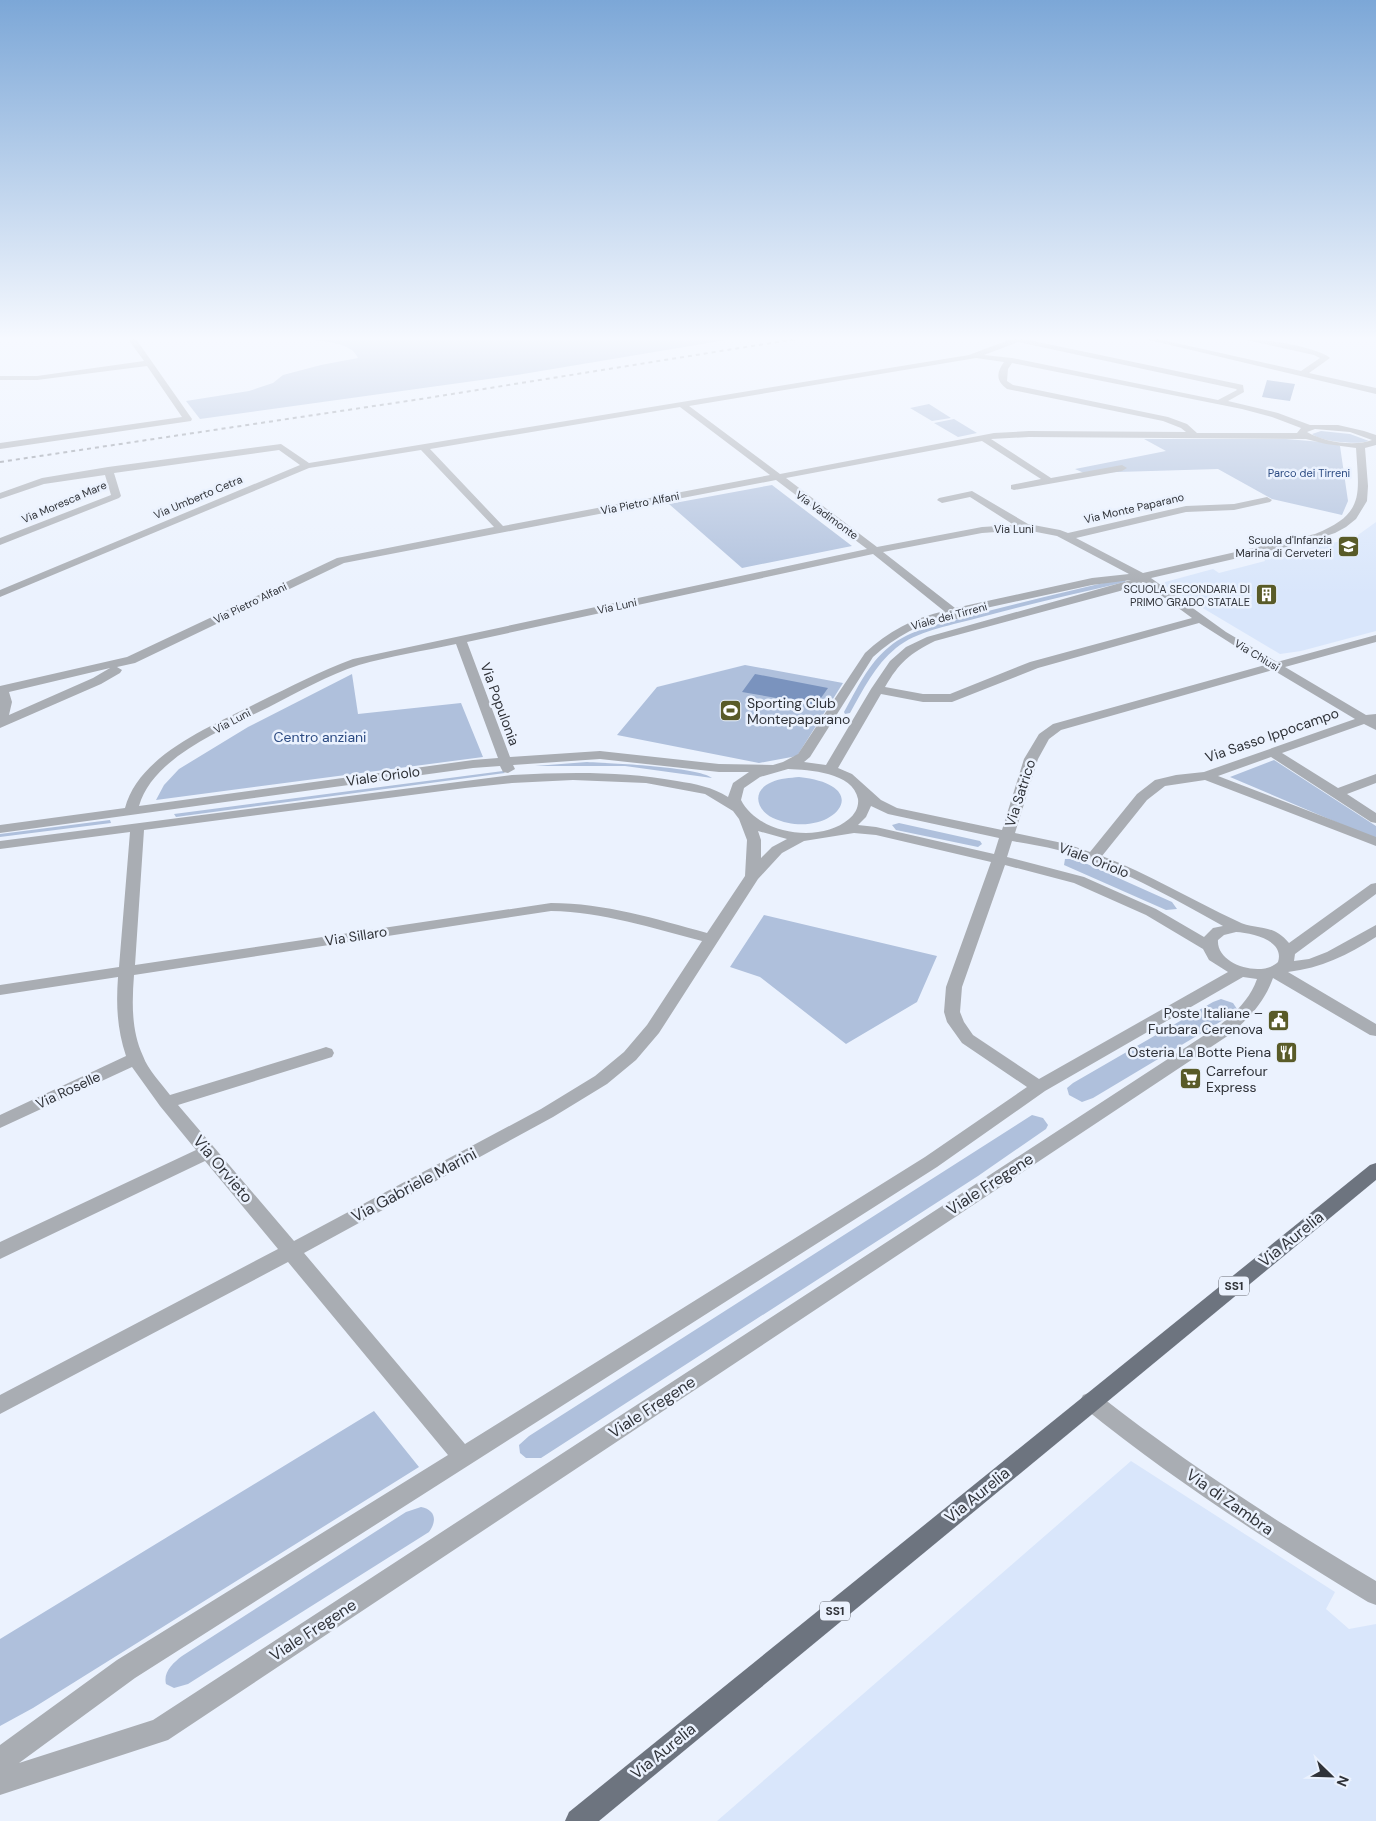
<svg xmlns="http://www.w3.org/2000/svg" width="1376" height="1821" font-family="'DM Sans',sans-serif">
	<rect width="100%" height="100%" fill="#ebf2fe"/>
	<!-- built -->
	<path fill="#d9e6fb" d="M 1376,522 L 1376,631 L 1301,651 L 1280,654 L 1164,585 L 1165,582 L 1213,569 L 1219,573 L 1265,561 L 1264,559 L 1358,537 L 1358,535 Z
		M 1131,1461 L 1335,1592 L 1326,1609 L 1349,1629 L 1376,1624 L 1376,1821 L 717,1821 Z"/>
	<!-- green -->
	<path fill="#afc0dc" d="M 309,339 L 732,339 L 517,375 L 200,419 L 186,401 L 249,391 L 273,383 L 283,375 L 321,365 L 358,358 C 352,342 323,342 309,339 Z
		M 929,404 L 951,418 L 932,421 L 910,408 Z
		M 954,419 L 977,433 L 958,437 L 934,423 Z
		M 1321,431 L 1350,434 L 1369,441 C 1357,445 1322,442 1312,434 Z
		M 1144,439 L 1286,439 L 1334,443 L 1340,446 L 1348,501 L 1342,515 L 1272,499 L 1218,469 L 1084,473 L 1075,469 L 1166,451 Z
		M 772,485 L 852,546 L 742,568 L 669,504 Z
		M 1121,579 L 1126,579 L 1125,582 C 1075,594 1024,605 974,619 C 948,626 917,631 896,648 C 875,665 863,690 850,713 L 845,714 L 844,712 C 857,689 868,664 889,647 C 910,629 941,624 966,617 C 1018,603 1069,591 1121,579 Z
		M 745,665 L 843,683 L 797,756 L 759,763 L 617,735 L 657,687 Z
		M 352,674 L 358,714 L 461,703 L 483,757 L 156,800 L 164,785 L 179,769 L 248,727 Z
		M 1274,760 L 1376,826 L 1376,839 L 1230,777 Z
		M 587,762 C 608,763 699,767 712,778 L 625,766 L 535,766 Z
		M 503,771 L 505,773 L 176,817 L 174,814 Z
		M 799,777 C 882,786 828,843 773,818 C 755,809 752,790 772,782 C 780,778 790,778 799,777 Z
		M 110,820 L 111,823 L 0,837 L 0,834 Z
		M 899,823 L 980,841 L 982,844 L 978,847 L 896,830 L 892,825 Z
		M 1065,859 L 1076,859 L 1172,902 L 1177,909 L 1166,910 L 1064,865 Z
		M 764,915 L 937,956 L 917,1002 L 846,1044 L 760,977 L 730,967 Z
		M 1221,999 L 1233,1003 L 1237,1009 L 1235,1013 L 1093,1098 L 1082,1102 L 1069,1095 L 1067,1088 L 1073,1083 L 1213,1002 Z
		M 1032,1115 L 1043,1118 L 1048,1125 L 1046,1129 L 978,1176 L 541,1458 L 526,1458 L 520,1453 L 519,1445 L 529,1436 Z
		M 374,1411 L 419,1467 L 33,1708 L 0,1726 L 0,1639 Z
		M 421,1507 C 436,1510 437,1521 429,1532 L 188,1684 L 174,1688 L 166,1684 C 163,1672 173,1663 182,1656 L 406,1512 Z"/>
	<!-- water -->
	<path fill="#7a93be" d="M 1267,380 L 1295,384 L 1290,401 L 1262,397 Z
		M 755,674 L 828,688 L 816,705 L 742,692 Z"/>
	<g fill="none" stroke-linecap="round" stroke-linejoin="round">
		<!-- minor -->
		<path fill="#a9adb3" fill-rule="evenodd" d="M 128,339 L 136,339 L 192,419 L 191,421 L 0,449 L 0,443 L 182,417 L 147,366 L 37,380 L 0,380 L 0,376 L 37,376 L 144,361 Z
			M 1011,339 L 1024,339 L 1243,385 L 1244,392 L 1228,401 L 1278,413 L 1310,425 L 1338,425 L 1364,431 L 1376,435 L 1376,445 L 1365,448 L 1368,486 L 1367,501 L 1356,519 L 1346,527 L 1335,533 L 1308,542 L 1151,578 L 1226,632 L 1277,662 L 1376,635 L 1376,642 L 1285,667 L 1366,715 L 1376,714 L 1376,730 L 1364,724 L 1282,753 L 1338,788 L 1376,774 L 1376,783 L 1347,794 L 1376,813 L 1376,823 L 1371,822 L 1271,757 L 1218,776 L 1376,837 L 1376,846 L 1205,780 L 1165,786 L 1147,800 L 1102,856 C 1149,874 1192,900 1237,921 C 1256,931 1271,922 1289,943 L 1371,884 L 1376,883 L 1376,894 L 1295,954 L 1294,961 L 1309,959 L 1327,952 L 1376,925 L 1376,937 C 1348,955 1321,968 1288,972 L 1376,1024 L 1376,1036 L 1370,1035 L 1273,978 C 1265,1001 1250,1017 1232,1033 L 168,1740 L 0,1795 L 0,1745 L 117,1660 L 448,1455 L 288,1262 L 0,1414 L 0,1395 L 278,1249 L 205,1161 L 0,1259 L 0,1242 L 196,1150 L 160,1106 L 132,1067 L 0,1128 L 0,1115 L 126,1056 C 117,1029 116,1005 118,977 L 0,995 L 0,985 L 119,967 L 130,832 L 0,849 L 0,841 L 512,775 C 567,772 622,771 677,781 C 696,784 712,787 728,797 L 733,783 L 749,772 L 719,772 L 600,759 L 513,765 L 515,769 L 508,773 L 503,772 L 500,766 L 473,768 L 0,833 L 0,825 L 125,808 C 139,754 214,725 259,702 C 290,687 320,671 353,659 L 867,549 L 776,480 L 344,563 L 135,663 L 117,667 L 122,670 L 120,673 L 101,684 L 0,728 L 0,686 L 127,657 L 337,558 L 494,527 L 421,450 L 309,468 L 0,597 L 0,590 L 300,465 L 279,450 L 114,473 L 121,496 L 119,498 L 0,545 L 0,538 L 111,495 L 105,475 L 44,484 L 0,499 L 0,493 L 42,478 L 108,467 L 281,444 L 309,463 L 969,355 ZM 1018,342 L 1236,389 L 1237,390 L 1218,400 L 1012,358 L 984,355 ZM 976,358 L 1004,362 C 996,373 996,381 1007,389 L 1163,421 L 1181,428 L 1186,432 L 1029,431 L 994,433 L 780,474 L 689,406 ZM 1012,363 L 1242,409 L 1272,417 L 1301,428 L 1297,433 L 1197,433 L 1187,424 L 1168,417 L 1013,385 L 1007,381 L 1008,369 ZM 680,407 L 770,475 L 503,526 L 430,449 ZM 1315,429 L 1350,432 L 1372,440 C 1354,447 1324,442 1307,432 ZM 1029,437 L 1306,439 L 1326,444 L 1356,448 C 1359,495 1365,514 1315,534 L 1143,573 L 1076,538 L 1186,512 L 1234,510 L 1270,502 L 1272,500 L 1267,497 L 1234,504 L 1186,506 L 1068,533 L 1060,530 L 1028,524 L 972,491 L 939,498 L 937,500 L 942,503 L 970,497 L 1014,525 L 982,527 L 877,547 L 786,478 L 982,441 L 1041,479 L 1011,485 L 1011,489 L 1014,490 L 1122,471 L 1127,468 L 1122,465 L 1051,478 L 991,439 ZM 1026,530 L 1057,536 L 1129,574 L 1092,578 L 955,608 L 883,552 L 982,533 ZM 873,554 L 944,611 C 914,618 888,631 865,653 L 798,754 L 783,762 L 773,765 L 719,764 L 600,751 L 510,757 L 467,642 ZM 1131,580 L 927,637 L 906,647 L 890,661 L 871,689 L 826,765 L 804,762 L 810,757 L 873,657 C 896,636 921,623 951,616 L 955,619 L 963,619 L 965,617 L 961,613 L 963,613 L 1092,585 ZM 1143,582 L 1192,618 L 1030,662 L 950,694 L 923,694 L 885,687 C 899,663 910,653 935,641 L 1131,588 ZM 1199,623 L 1265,665 L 1053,724 L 1039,734 L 1024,759 L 1002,830 L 897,808 L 881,800 L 852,774 L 838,768 L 881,694 L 923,702 L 952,702 L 1038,668 ZM 456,644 L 498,758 L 473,760 L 139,806 C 153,756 227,728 269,707 C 298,692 328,675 359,665 C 390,656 424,651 456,644 ZM 110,668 L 93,678 L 9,715 L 12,702 L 9,692 ZM 1273,670 L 1355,719 L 1204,772 L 1176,775 L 1155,780 L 1137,794 L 1090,852 L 1067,844 L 1015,833 L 1038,759 L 1049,739 L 1061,730 ZM 788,769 C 809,770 853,772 858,799 C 859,807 855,814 849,819 C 820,844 758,834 741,800 L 744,788 L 760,777 ZM 573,780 L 646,783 L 705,794 L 733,811 L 739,819 L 747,840 L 745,876 L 707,933 C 656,919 605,903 551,903 L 135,965 L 144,830 L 465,788 L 512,783 ZM 871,806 L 888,814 L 999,838 L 994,854 L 876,827 L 858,825 L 866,817 ZM 758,831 L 787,839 L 772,847 L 761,858 L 761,840 ZM 854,833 L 876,835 L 991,862 L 946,987 L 944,1012 L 947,1022 L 962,1043 L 1027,1087 L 925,1157 L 465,1444 L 304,1253 L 553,1117 L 607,1084 L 636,1060 L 659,1033 L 758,879 L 782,853 L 804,841 ZM 1012,841 C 1027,844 1043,846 1058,850 C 1115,865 1171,897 1223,926 L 1213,928 L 1204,937 L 1156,909 L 1084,877 L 1007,857 ZM 1005,865 L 1074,883 L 1146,915 L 1203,949 L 1209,960 L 1228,972 L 1039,1079 L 973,1035 L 964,1022 L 960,1012 L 962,987 ZM 551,911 C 603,912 652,928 702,941 L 647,1025 L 624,1052 L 595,1076 L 541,1109 L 294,1241 L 178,1105 L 332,1057 L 334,1053 L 332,1049 L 326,1047 L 320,1049 L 170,1095 C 161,1083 148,1070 143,1056 C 131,1030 132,1002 134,975 ZM 1236,932 C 1252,933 1285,940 1278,962 C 1262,978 1216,965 1218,940 L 1224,935 ZM 1243,977 L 1257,979 C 1250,999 1236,1012 1220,1025 L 153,1720 L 19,1763 L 135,1678 L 937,1167 L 1045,1091 Z
			M 1145,339 L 1158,339 L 1301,371 L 1320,358 L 1314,355 L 1242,339 C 1259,338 1318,347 1330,358 L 1309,373 L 1376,388 L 1376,394 Z
			M 1091,1392 L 1099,1395 C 1187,1464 1280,1524 1376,1581 L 1376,1605 L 1368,1602 C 1269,1542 1173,1480 1083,1407 L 1080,1401 L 1083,1395 Z"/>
		<!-- major -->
		<path fill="#6d747f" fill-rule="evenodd" d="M 1376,1163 L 1376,1180 L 599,1821 L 565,1821 L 569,1812 L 1370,1165 Z"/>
		<!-- rail -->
		<path stroke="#8b9099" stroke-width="2" stroke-dasharray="4 4" stroke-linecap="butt" d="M 0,462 L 421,399 L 796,339"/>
	</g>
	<!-- sky -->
	<linearGradient id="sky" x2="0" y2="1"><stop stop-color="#7ca7d7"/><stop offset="0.57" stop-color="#f6f9ff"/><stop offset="1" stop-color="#f6f9ff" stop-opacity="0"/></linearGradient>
	<rect width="1376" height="594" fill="url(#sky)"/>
	<!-- icons -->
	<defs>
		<symbol id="school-square" viewBox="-11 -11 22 22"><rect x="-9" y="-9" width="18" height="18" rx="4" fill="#595b28" stroke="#ebf2fe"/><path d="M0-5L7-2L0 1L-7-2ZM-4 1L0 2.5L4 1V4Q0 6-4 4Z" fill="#fff"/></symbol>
		<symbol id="building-square" viewBox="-11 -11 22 22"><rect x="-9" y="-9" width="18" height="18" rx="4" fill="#595b28" stroke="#ebf2fe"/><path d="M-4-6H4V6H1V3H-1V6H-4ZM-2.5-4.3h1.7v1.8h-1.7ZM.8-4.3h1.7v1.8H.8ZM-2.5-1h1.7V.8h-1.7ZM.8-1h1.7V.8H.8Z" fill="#fff"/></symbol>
		<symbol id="stadium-square" viewBox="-11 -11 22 22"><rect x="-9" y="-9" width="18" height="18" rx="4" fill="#595b28" stroke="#ebf2fe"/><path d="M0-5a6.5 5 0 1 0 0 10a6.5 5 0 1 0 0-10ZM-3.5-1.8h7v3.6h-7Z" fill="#fff"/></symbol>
		<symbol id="civic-square" viewBox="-11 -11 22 22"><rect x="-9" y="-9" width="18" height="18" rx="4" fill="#595b28" stroke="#ebf2fe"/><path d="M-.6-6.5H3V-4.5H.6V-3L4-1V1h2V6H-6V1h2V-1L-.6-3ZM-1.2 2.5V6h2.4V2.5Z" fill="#fff"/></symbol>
		<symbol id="restaurant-square" viewBox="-11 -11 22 22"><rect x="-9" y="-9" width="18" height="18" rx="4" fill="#595b28" stroke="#ebf2fe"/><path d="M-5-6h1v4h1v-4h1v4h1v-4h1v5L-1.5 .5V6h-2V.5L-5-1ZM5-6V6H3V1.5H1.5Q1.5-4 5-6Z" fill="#fff"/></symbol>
		<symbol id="supermarket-square" viewBox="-11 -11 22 22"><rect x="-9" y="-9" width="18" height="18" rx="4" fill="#595b28" stroke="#ebf2fe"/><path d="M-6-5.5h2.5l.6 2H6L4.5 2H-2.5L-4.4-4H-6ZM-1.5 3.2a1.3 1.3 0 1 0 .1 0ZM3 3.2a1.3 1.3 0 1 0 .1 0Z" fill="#fff"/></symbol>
	</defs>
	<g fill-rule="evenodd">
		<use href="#school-square" x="1336" y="534" width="25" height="25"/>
		<use href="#building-square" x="1254" y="582" width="25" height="25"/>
		<use href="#stadium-square" x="718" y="698" width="25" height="25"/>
		<use href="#civic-square" x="1266" y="1008" width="25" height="25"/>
		<use href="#restaurant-square" x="1274" y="1040" width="25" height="25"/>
		<use href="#supermarket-square" x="1178" y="1066" width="25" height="25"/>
	</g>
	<g text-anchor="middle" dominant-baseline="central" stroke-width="5" stroke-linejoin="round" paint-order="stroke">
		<!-- far-park labels -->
		<g font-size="11" fill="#2c4b82" stroke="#ebf2fe">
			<text x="1309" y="473">Parco dei Tirreni</text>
		</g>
		<!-- far-street labels -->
		<g font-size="11" fill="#303339" stroke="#ebf2fe">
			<text transform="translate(198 497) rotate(-23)">Via Umberto Cetra</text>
			<text transform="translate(64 502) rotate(-23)">Via Moresca Mare</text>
			<text transform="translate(640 503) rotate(-11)">Via Pietro Alfani</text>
			<text transform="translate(1134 508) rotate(-13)">Via Monte Paparano</text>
			<text transform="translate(827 515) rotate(36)">Via Vadimonte</text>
			<text x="1014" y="529">Via Luni</text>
			<text transform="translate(250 603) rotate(-26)">Via Pietro Alfani</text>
			<text transform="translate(617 606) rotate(-12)">Via Luni</text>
			<text transform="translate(949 616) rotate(-15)">Viale dei Tirreni</text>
			<text transform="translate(1257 655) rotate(31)">Via Chiusi</text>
			<text transform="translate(232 721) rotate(-28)">Via Luni</text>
		</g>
		<!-- far-poi labels -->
		<g font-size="11" fill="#303339" stroke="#ebf2fe" text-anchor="end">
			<text x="1332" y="540">Scuola d'Infanzia<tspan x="1332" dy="13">Marina di Cerveteri</tspan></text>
			<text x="1250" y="589">SCUOLA SECONDARIA DI<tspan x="1250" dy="13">PRIMO GRADO STATALE</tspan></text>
		</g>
		<!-- shield labels -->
		<g fill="#ebf2fe" stroke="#686c74" stroke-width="1">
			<rect x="1219" y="1276.5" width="30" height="19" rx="4"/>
			<rect x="820" y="1601.5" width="30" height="19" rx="4"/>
		</g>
		<g font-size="12" font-weight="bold" fill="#303339">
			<text x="1234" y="1286">SS1</text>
			<text x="835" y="1611">SS1</text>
		</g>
		<!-- poi labels -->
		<g font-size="14" fill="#303339" stroke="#ebf2fe" text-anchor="start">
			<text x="747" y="703">Sporting Club<tspan x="747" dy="16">Montepaparano</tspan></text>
			<text x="1263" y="1013" text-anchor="end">Poste Italiane –<tspan x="1263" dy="16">Furbara Cerenova</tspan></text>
			<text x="1271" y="1052" text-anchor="end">Osteria La Botte Piena</text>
			<text x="1206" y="1071">Carrefour<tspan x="1206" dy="16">Express</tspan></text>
		</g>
		<!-- street labels -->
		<g font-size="14" fill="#303339" stroke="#ebf2fe">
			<text transform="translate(500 704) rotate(70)">Via Populonia</text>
			<text transform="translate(1272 735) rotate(-19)">Via Sasso Ippocampo</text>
			<text transform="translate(383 776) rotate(-8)">Viale Oriolo</text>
			<text transform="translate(1020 793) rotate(-72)">Via Satrico</text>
			<text transform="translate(1094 860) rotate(21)">Viale Oriolo</text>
			<text transform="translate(356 936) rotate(-9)">Via Sillaro</text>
			<text transform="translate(68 1090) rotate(-25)">Via Roselle</text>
		</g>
		<!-- park labels -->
		<g font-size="14" fill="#2c4b82" stroke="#ebf2fe">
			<text x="320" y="737">Centro anziani</text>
		</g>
		<!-- near-street labels -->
		<g font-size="16" fill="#303339" stroke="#ebf2fe">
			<text transform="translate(223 1169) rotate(50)">Via Orvieto</text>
			<text transform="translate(990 1184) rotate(-33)">Viale Fregene</text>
			<text transform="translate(414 1185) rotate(-28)">Via Gabriele Marini</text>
			<text transform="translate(1291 1239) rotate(-39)">Via Aurelia</text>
			<text transform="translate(652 1407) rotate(-33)">Viale Fregene</text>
			<text transform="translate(977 1495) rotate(-39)">Via Aurelia</text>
			<text transform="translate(1230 1502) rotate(35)">Via di Zambra</text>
			<text transform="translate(313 1630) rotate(-33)">Viale Fregene</text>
			<text transform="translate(663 1751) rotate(-39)">Via Aurelia</text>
		</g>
	</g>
	<!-- north arrow -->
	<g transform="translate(1331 1776) rotate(113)" stroke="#ebf2fe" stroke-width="4" paint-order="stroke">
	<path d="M0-4L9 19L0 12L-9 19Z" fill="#303339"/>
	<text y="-8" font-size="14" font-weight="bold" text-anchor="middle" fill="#303339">N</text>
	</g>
</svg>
